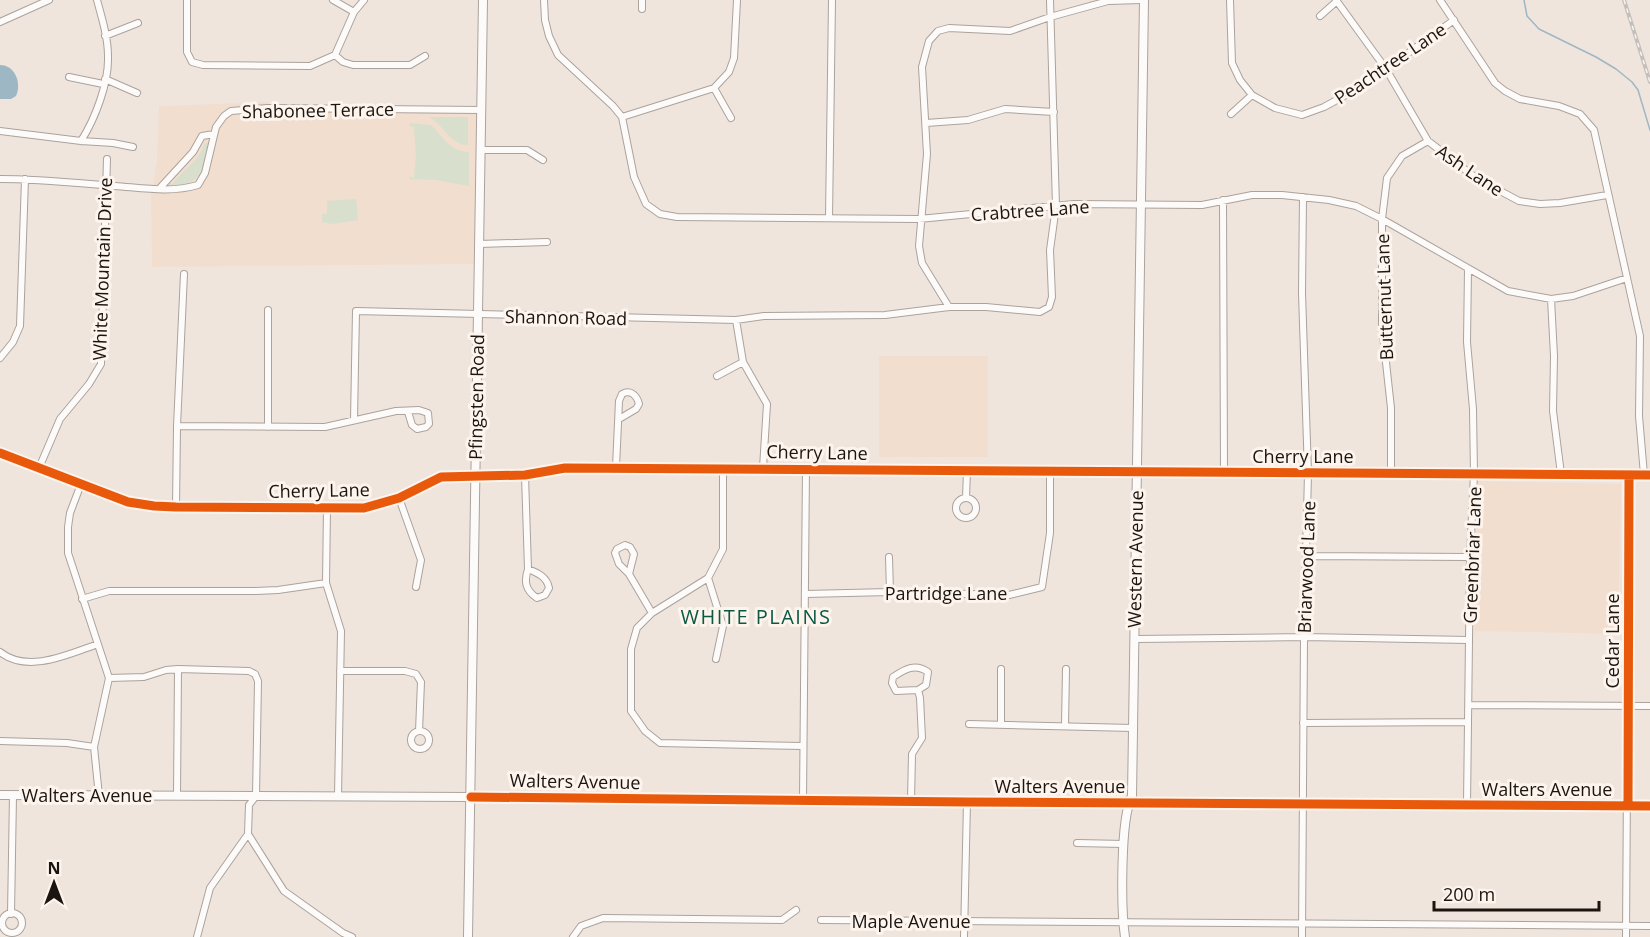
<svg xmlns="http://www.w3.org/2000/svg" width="1650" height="937" font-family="'Open Sans',sans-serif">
	<rect width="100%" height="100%" fill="#f0e5dd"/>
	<!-- built -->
	<path fill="#f1decf" d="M 268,102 L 268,108 L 481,110 L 479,264 L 152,267 L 151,195 L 157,160 L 159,106 Z
		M 879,356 L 988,356 L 988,457 L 879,457 Z
		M 1478,481 L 1621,484 L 1618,634 L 1474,631 Z"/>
	<!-- green -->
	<path fill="#d8dfcc" d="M 429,117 L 468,117 L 468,145 C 450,145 444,125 429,117 Z
		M 410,123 L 431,125 C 444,137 449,151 469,152 L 469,186 L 436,180 L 410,179 L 409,177 L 414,178 L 416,154 L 414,128 L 413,126 L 409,127 Z
		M 205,143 L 209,143 C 204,169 201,188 170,185 L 169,183 L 173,184 C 184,167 196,166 205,143 Z
		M 356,199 L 358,220 L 333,224 L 322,222 L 322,214 L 327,214 L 327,201 Z"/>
	<!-- water -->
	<path fill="#9eb7c4" d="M 0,65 C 15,65 22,83 16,96 L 11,99 L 0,99 Z"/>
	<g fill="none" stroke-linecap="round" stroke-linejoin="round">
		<!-- stream -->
		<path stroke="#9eb7c4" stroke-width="1.5" d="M 1524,0 L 1527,16 L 1539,29 L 1596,57 L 1616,69 L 1632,82 L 1638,90 L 1650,130"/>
		<defs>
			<path id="minor" d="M 187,0 L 187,52 L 192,62 L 203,65 L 310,66 L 335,55 L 354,12 L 364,0
				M 333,0 L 354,12
				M 544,0 L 545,20 L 549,36 L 558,55 L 613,106 L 622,117 L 634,177 L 646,204 L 660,214 L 677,217 L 919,219 L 1074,204 L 1202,205 L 1252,195 L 1282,195 L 1329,200 L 1356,206 L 1382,219 L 1508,291 L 1551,299 L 1573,296 L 1627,278
				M 1230,0 L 1232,63 L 1240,80 L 1252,95 L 1275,108 L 1302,115 L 1324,107 L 1344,96 L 1386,69 L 1454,20
				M 1336,0 L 1386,69 L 1428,141 L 1476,178 L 1519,201 L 1540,204 L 1560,203 L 1607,195
				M 1440,0 L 1495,83 L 1505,91 L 1520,99 L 1559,106 L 1580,114 L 1594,130 L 1640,336 L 1639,416 L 1644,475
				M 642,9 L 642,0
				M 1320,16 L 1337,1
				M 0,22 L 49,0
				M 105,36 L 138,23
				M 335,55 L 343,62 L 353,65 L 410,65 L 425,56
				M 69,77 L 103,84
				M 105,79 L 137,93
				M 714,88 L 731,118
				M 1231,114 L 1252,95
				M 622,117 L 714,88 L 729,72 L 734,58 L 737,0
				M 926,123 L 968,120 L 1005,109 L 1054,112
				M 0,131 L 81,141 L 113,143 L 133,147
				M 81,141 C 95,119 109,83 108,56 C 108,38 102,18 97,0
				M 480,150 L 527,150 L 543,160
				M 0,179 C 38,179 77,183 115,186 C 143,188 171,193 198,185 L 205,173 L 216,127 L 224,116 L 231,111 L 268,108 L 481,110
				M 159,189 L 193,152 L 202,136 L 214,134
				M 1223,200 L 1224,472
				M 829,218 L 832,0
				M 479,244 L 547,242
				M 1551,299 L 1554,356 L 1553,411 L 1561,474
				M 949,307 L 922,263 L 919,246 L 927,154 L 922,67 L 929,41 L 938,31 L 949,28 L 1010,31 L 1050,17 L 1108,1 L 1141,0
				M 268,310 L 268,427
				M 736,320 L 743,362 L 767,404 L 763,468
				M 0,358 L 13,342 L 20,326 L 25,179
				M 717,376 L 743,362
				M 354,420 L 356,311 L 736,320 L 764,316 L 885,315 L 949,307 L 986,307 L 1040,312 L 1049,307 L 1052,297 L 1050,250 L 1056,206 L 1050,0
				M 177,426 L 325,427 L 396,411 L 419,410 L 428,413 L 429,424 L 426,427 L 417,429 L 412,425 L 408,412
				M 616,467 L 619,401 L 622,394 C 631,389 637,396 639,404 L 636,409 L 619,419
				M 723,467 L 723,549 L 708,578 L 652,613 L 637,628 L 631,649 L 631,711 L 645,731 L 660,743 L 803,746
				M 39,468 L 60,419 L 89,384 L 101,364 L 107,159
				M 1391,473 L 1391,408 L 1382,326 L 1382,219 L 1387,178 L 1402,156 L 1428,141
				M 525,475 L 528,569 C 524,581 525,590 537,598 L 545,595 L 549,588 C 547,577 538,573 528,569
				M 81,484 L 70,513 L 68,527 L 68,553 L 109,678 L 94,747 L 99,796
				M 399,498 L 421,560 L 416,587
				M 966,498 L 967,470
				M956 508a10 10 0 1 1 20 0a10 10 0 1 1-20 0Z
				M 176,507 L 177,426 L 184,274
				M 327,508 L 326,583 L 341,631 L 338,796
				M 1307,556 L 1470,557
				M 889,557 L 890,592
				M 629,574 L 619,564 L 615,553 L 617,549 L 625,545 L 630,547 L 634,554 L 629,574 L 652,613
				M 708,578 L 723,626 L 716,659
				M 805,594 L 890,592 L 1009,595 L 1042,587 L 1050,533 L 1050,471
				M 82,599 L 109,591 L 256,591 L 278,590 L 326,583
				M 1134,639 L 1304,637 L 1469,640
				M 0,652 C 28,674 69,654 98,644
				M 340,671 L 405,671 L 416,674 L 421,682 L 419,731
				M 109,678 L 144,677 L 166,670 L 178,669 L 249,671 L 255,674 L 258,681 L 256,796 L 249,805 L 248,834 L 210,888 L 197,937
				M 1470,705 L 1650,706
				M 1303,723 L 1467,722
				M 969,724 L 1133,728
				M 1001,725 L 1001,669
				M 1065,726 L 1066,669
				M411 740a9 9 0 1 1 18 0a9 9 0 1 1-18 0Z
				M 0,741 L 67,743 L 94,747
				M 177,796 L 178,669
				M 803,800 L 806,468
				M 911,801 L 912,754 L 922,738 L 920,698 L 918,690 L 926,685 L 928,672 C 915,663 905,669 893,677 L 892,683 L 896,691 L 918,690
				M 1467,805 L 1470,557 L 1474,474 L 1473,409 L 1467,342 L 1468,269
				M 248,834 L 284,891 L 343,933 L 352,937
				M 1077,843 L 1124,844
				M2 923a10 10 0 1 1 20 0a10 10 0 1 1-20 0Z
				M 11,914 L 13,795
				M 821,920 L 1650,926
				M 573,937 L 581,926 L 603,918 L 782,920 L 796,910
				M 964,937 L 967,802
				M 1302,937 L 1304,637 L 1308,473 L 1302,293 L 1303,197
				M 1626,937 L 1629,475"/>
			<path id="tertiary" d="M 0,453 L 128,502 L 154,506 L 176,507 L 364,508 L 399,498 L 441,477 L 525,475 L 565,468 L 1650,475
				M 471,797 L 967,802 L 1650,806
				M 1125,937 C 1121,910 1120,818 1132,796 L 1144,0"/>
			<path id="secondary" d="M 0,795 L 471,797
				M 468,937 L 483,0"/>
		</defs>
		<!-- minor casing -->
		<use href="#minor" stroke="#aba29c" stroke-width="8"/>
		<!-- tertiary casing -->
		<use href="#tertiary" stroke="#aba29c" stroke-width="10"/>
		<!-- secondary casing -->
		<use href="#secondary" stroke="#aba29c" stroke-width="10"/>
		<!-- minor -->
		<use href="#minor" stroke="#fdfbfa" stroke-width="6"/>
		<!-- tertiary -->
		<use href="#tertiary" stroke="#fdfbfa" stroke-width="8"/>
		<!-- secondary -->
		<use href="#secondary" stroke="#fdfbfa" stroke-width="8"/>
		<defs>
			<path id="rail" d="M 1624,0 L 1650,82"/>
		</defs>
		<!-- rail casing -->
		<use href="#rail" stroke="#c2bfbd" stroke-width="4"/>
		<!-- rail -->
		<use href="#rail" stroke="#fcf4ed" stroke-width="1.5" stroke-dasharray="4.5" stroke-linecap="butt"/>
		<defs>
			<path id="cycleway" d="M 0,453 L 128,502 L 154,506 L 176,507 L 364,508 L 399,498 L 441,477 L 525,475 L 565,468 L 1650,475
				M 471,797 L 967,802 L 1650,806
				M 1628,806 L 1629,475"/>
		</defs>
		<!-- cycleway casing -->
		<use href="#cycleway" stroke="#fcf4ed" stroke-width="13"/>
		<!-- cycleway -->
		<use href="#cycleway" stroke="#e8590c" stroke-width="9"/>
	</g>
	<g text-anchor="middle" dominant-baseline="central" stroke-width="6" stroke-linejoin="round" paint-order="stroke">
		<!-- street labels -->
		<g font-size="18" fill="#1b140f" stroke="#fcf4ed">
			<text transform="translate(1390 63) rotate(-34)">Peachtree Lane</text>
			<text transform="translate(318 110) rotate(-1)">Shabonee Terrace</text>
			<text transform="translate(1470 170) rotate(34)">Ash Lane</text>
			<text transform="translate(1030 210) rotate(-4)">Crabtree Lane</text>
			<text transform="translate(102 269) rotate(-88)">White Mountain Drive</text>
			<text transform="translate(1384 297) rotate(-92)">Butternut Lane</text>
			<text transform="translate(566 317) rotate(1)">Shannon Road</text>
			<text transform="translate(476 397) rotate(-89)">Pfingsten Road</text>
			<text transform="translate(817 452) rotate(1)">Cherry Lane</text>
			<text x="1303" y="456">Cherry Lane</text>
			<text transform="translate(319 490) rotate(-1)">Cherry Lane</text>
			<text transform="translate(1472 555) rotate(-88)">Greenbriar Lane</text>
			<text transform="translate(1135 559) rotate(-89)">Western Avenue</text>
			<text transform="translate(1306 567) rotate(-88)">Briarwood Lane</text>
			<text x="946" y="593">Partridge Lane</text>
			<text transform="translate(1612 641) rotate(-90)">Cedar Lane</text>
			<text transform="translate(575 781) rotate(1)">Walters Avenue</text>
			<text x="1060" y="786">Walters Avenue</text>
			<text x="1547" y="789">Walters Avenue</text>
			<text x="87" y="795">Walters Avenue</text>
			<text x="911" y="921">Maple Avenue</text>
		</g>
		<!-- neighbourhood labels -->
		<g font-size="20" letter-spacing="1.5" fill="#0b5943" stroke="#fcf4ed">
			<text x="756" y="616">WHITE PLAINS</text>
		</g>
	</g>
	<!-- north arrow -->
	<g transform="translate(54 883)" stroke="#fcf4ed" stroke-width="4.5" paint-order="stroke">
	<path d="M0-4.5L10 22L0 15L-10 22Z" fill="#1b140f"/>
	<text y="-9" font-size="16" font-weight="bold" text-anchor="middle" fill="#1b140f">N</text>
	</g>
	<!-- scale -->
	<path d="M1434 901v9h165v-9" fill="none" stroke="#1b140f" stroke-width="3"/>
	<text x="1443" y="901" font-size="18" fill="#1b140f" stroke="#fcf4ed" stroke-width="4.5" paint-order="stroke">200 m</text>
</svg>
